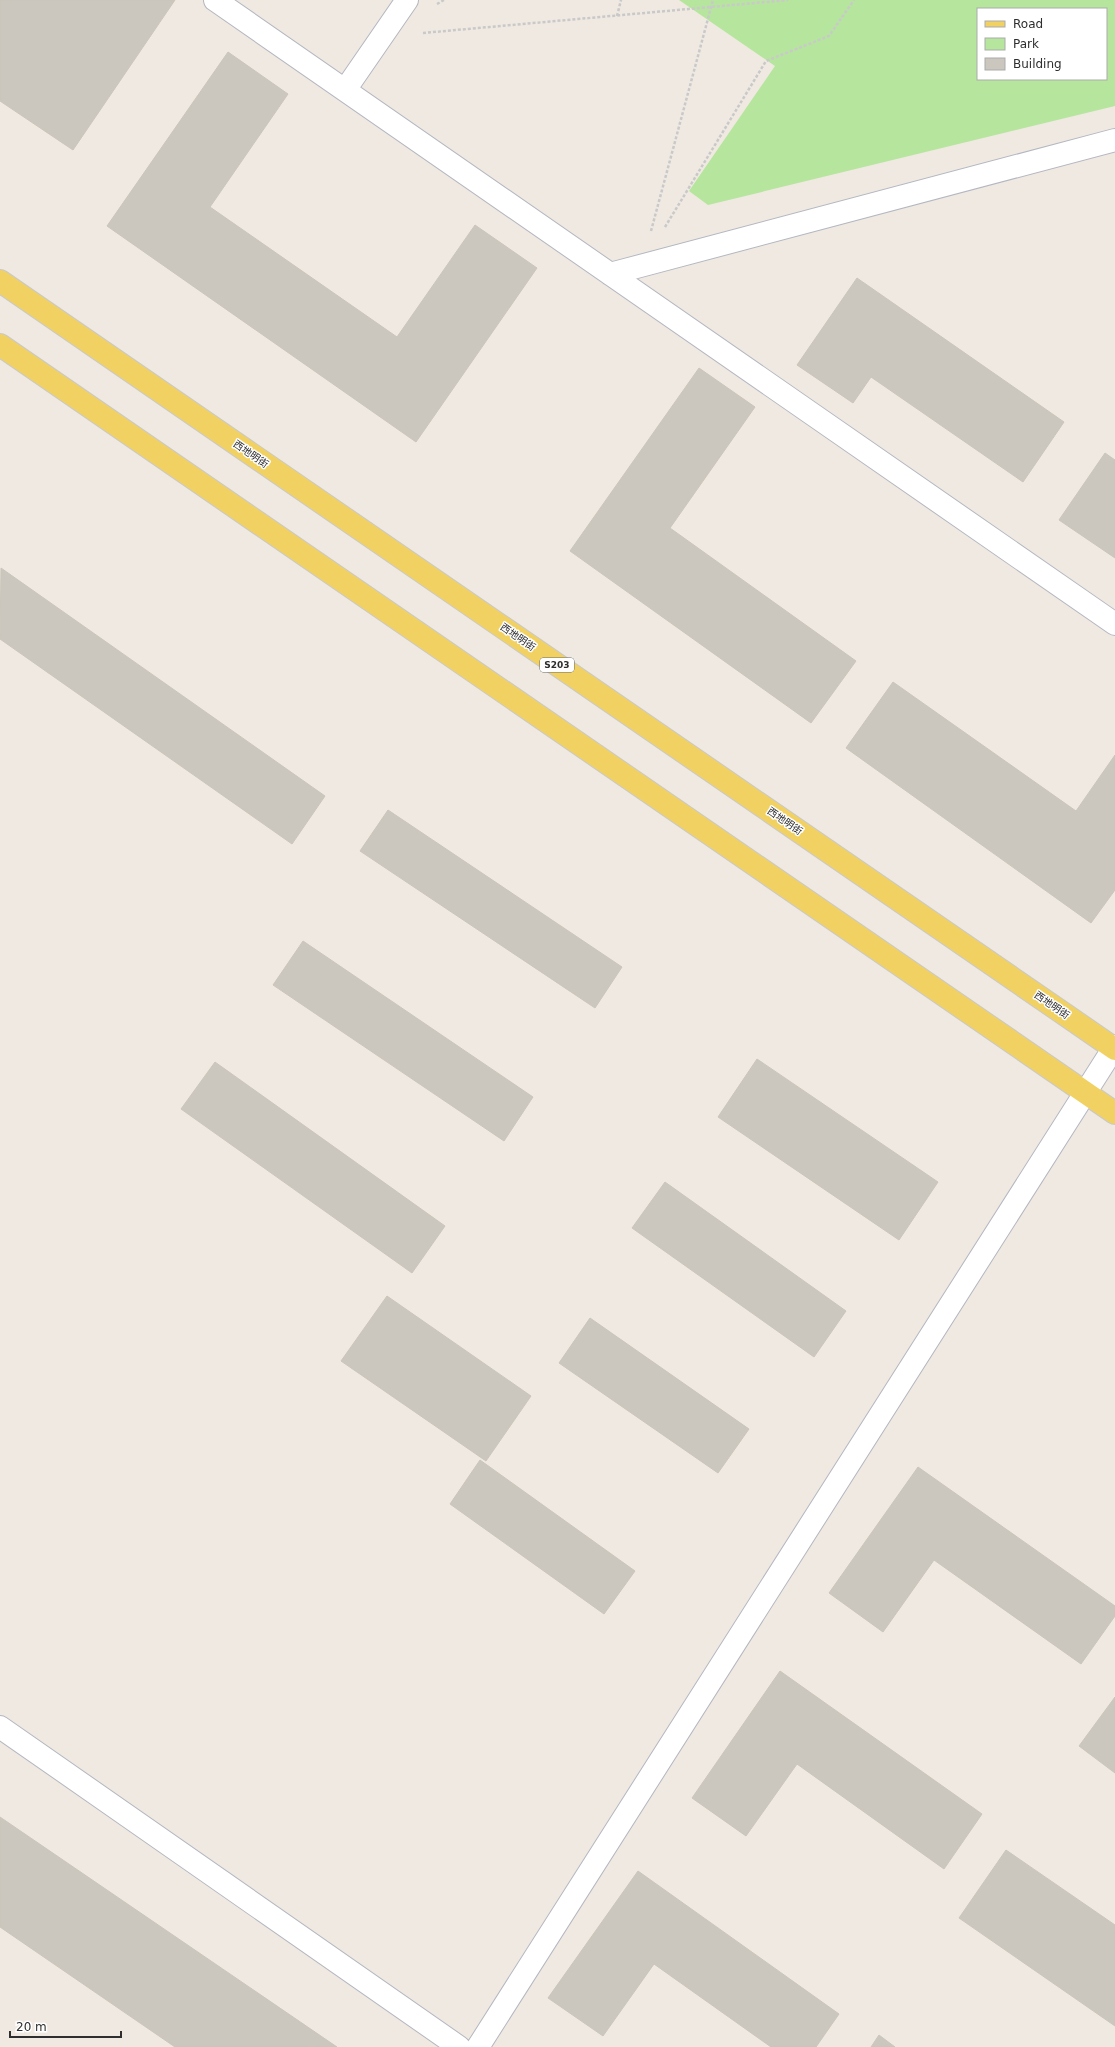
<svg xmlns="http://www.w3.org/2000/svg" width="1115" height="2047" font-family="'DejaVu Sans','Noto Sans SC',sans-serif">
	<rect width="100%" height="100%" fill="#efe9e1"/>
	<!-- green -->
	<path fill="#b6e59e" fill-rule="evenodd" d="M 679,0 L 1115,0 L 1115,106 L 708,205 L 689,191 L 775,66 ZM 978,9 L 1106,9 L 1106,79 L 978,79 Z"/>
	<!-- building -->
	<path fill="#cbc7bf" stroke="#cbc5ba" d="M 0,0 L 175,0 L 73,150 L 0,101 Z
		M 228,52 L 288,94 L 210,207 L 397,337 L 475,225 L 537,268 L 416,442 L 107,226 Z
		M 857,278 L 1064,422 L 1023,482 L 871,377 L 853,403 L 797,365 Z
		M 699,368 L 755,407 L 670,528 L 856,661 L 811,723 L 570,551 Z
		M 1105,453 L 1115,460 L 1115,558 L 1059,520 Z
		M 1,568 L 325,796 L 292,844 L 0,639 Z
		M 893,682 L 1076,811 L 1115,755 L 1115,890 L 1091,923 L 846,748 Z
		M 388,810 L 622,967 L 595,1008 L 360,851 Z
		M 303,941 L 533,1097 L 504,1141 L 273,985 Z
		M 757,1059 L 938,1182 L 899,1240 L 718,1117 Z
		M 215,1062 L 445,1226 L 412,1273 L 181,1109 Z
		M 665,1182 L 846,1311 L 814,1357 L 632,1228 Z
		M 387,1296 L 531,1396 L 486,1461 L 341,1361 Z
		M 590,1318 L 749,1429 L 718,1473 L 559,1363 Z
		M 480,1460 L 635,1571 L 604,1614 L 450,1504 Z
		M 918,1467 L 1115,1606 L 1115,1616 L 1081,1664 L 934,1560 L 883,1632 L 829,1593 Z
		M 780,1671 L 982,1814 L 944,1869 L 797,1764 L 746,1836 L 692,1798 Z
		M 1115,1697 L 1115,1773 L 1079,1746 Z
		M 0,1817 L 337,2047 L 175,2047 L 0,1927 Z
		M 1006,1850 L 1115,1925 L 1115,2026 L 959,1918 Z
		M 638,1871 L 839,2014 L 816,2047 L 771,2047 L 654,1964 L 603,2036 L 548,1998 Z
		M 879,2035 L 895,2047 L 871,2047 Z"/>
	<g fill="none" stroke-linecap="round" stroke-linejoin="round">
		<defs>
			<path id="minor" d="M 215,0 L 1115,624
				M 345,90 L 407,0
				M 610,274 L 1115,140
				M 0,1727 L 459,2047
				M 478,2047 L 1115,1046"/>
			<path id="major" d="M 0,281 L 1115,1049
				M 0,345 L 1115,1113"/>
		</defs>
		<!-- minor casing -->
		<use href="#minor" stroke="#b4b7c1" stroke-width="24"/>
		<!-- major casing -->
		<use href="#major" stroke="#c9c9c9" stroke-width="24"/>
		<!-- path -->
		<path stroke="#c9c9c9" stroke-width="2.5" stroke-dasharray="3 2" stroke-linecap="butt" d="M 437,4 L 444,0
			M 617,16 L 621,0
			M 423,33 L 788,0
			M 665,227 L 766,61 L 829,36 L 854,0
			M 651,231 L 713,0"/>
		<!-- minor -->
		<use href="#minor" stroke="#fff" stroke-width="22"/>
		<!-- major -->
		<use href="#major" stroke="#f2d163" stroke-width="22"/>
	</g>
	<g text-anchor="middle" dominant-baseline="central" stroke-width="3" stroke-linejoin="round" paint-order="stroke">
		<!-- shield labels -->
		<rect fill="#fff" stroke="#6d6d6d" stroke-width="1" x="540" y="658" width="34" height="14" rx="3"/>
		<g font-size="9" font-weight="bold" fill="#2e2e2e">
			<text x="557" y="665">S203</text>
		</g>
		<!-- street labels -->
		<g font-size="10" fill="#2e2e2e" stroke="#fff">
			<text transform="translate(251 454) rotate(35)">西地明街</text>
			<text transform="translate(518 637) rotate(35)">西地明街</text>
			<text transform="translate(785 821) rotate(35)">西地明街</text>
			<text transform="translate(1052 1005) rotate(35)">西地明街</text>
		</g>
	</g>
	<!-- legend -->
	<rect x="977" y="8" width="130" height="72" fill="#ffffff" stroke="#ababab"/>
	<rect x="985" y="21" width="20" height="6" fill="#f2d163" stroke="#ababab"/>
	<text x="1013" y="28" font-size="12" fill="#2e2e2e">Road</text>
	<rect x="985" y="38" width="20" height="12" fill="#b6e59e" stroke="#ababab"/>
	<text x="1013" y="48" font-size="12" fill="#2e2e2e">Park</text>
	<rect x="985" y="58" width="20" height="12" fill="#cbc7bf" stroke="#ababab"/>
	<text x="1013" y="68" font-size="12" fill="#2e2e2e">Building</text>
	<!-- scale -->
	<path d="M10 2031v6h111v-6" fill="none" stroke="#2e2e2e" stroke-width="2"/>
	<text x="16" y="2031" font-size="12" fill="#2e2e2e" stroke="#ffffff" stroke-width="3" paint-order="stroke">20 m</text>
</svg>
